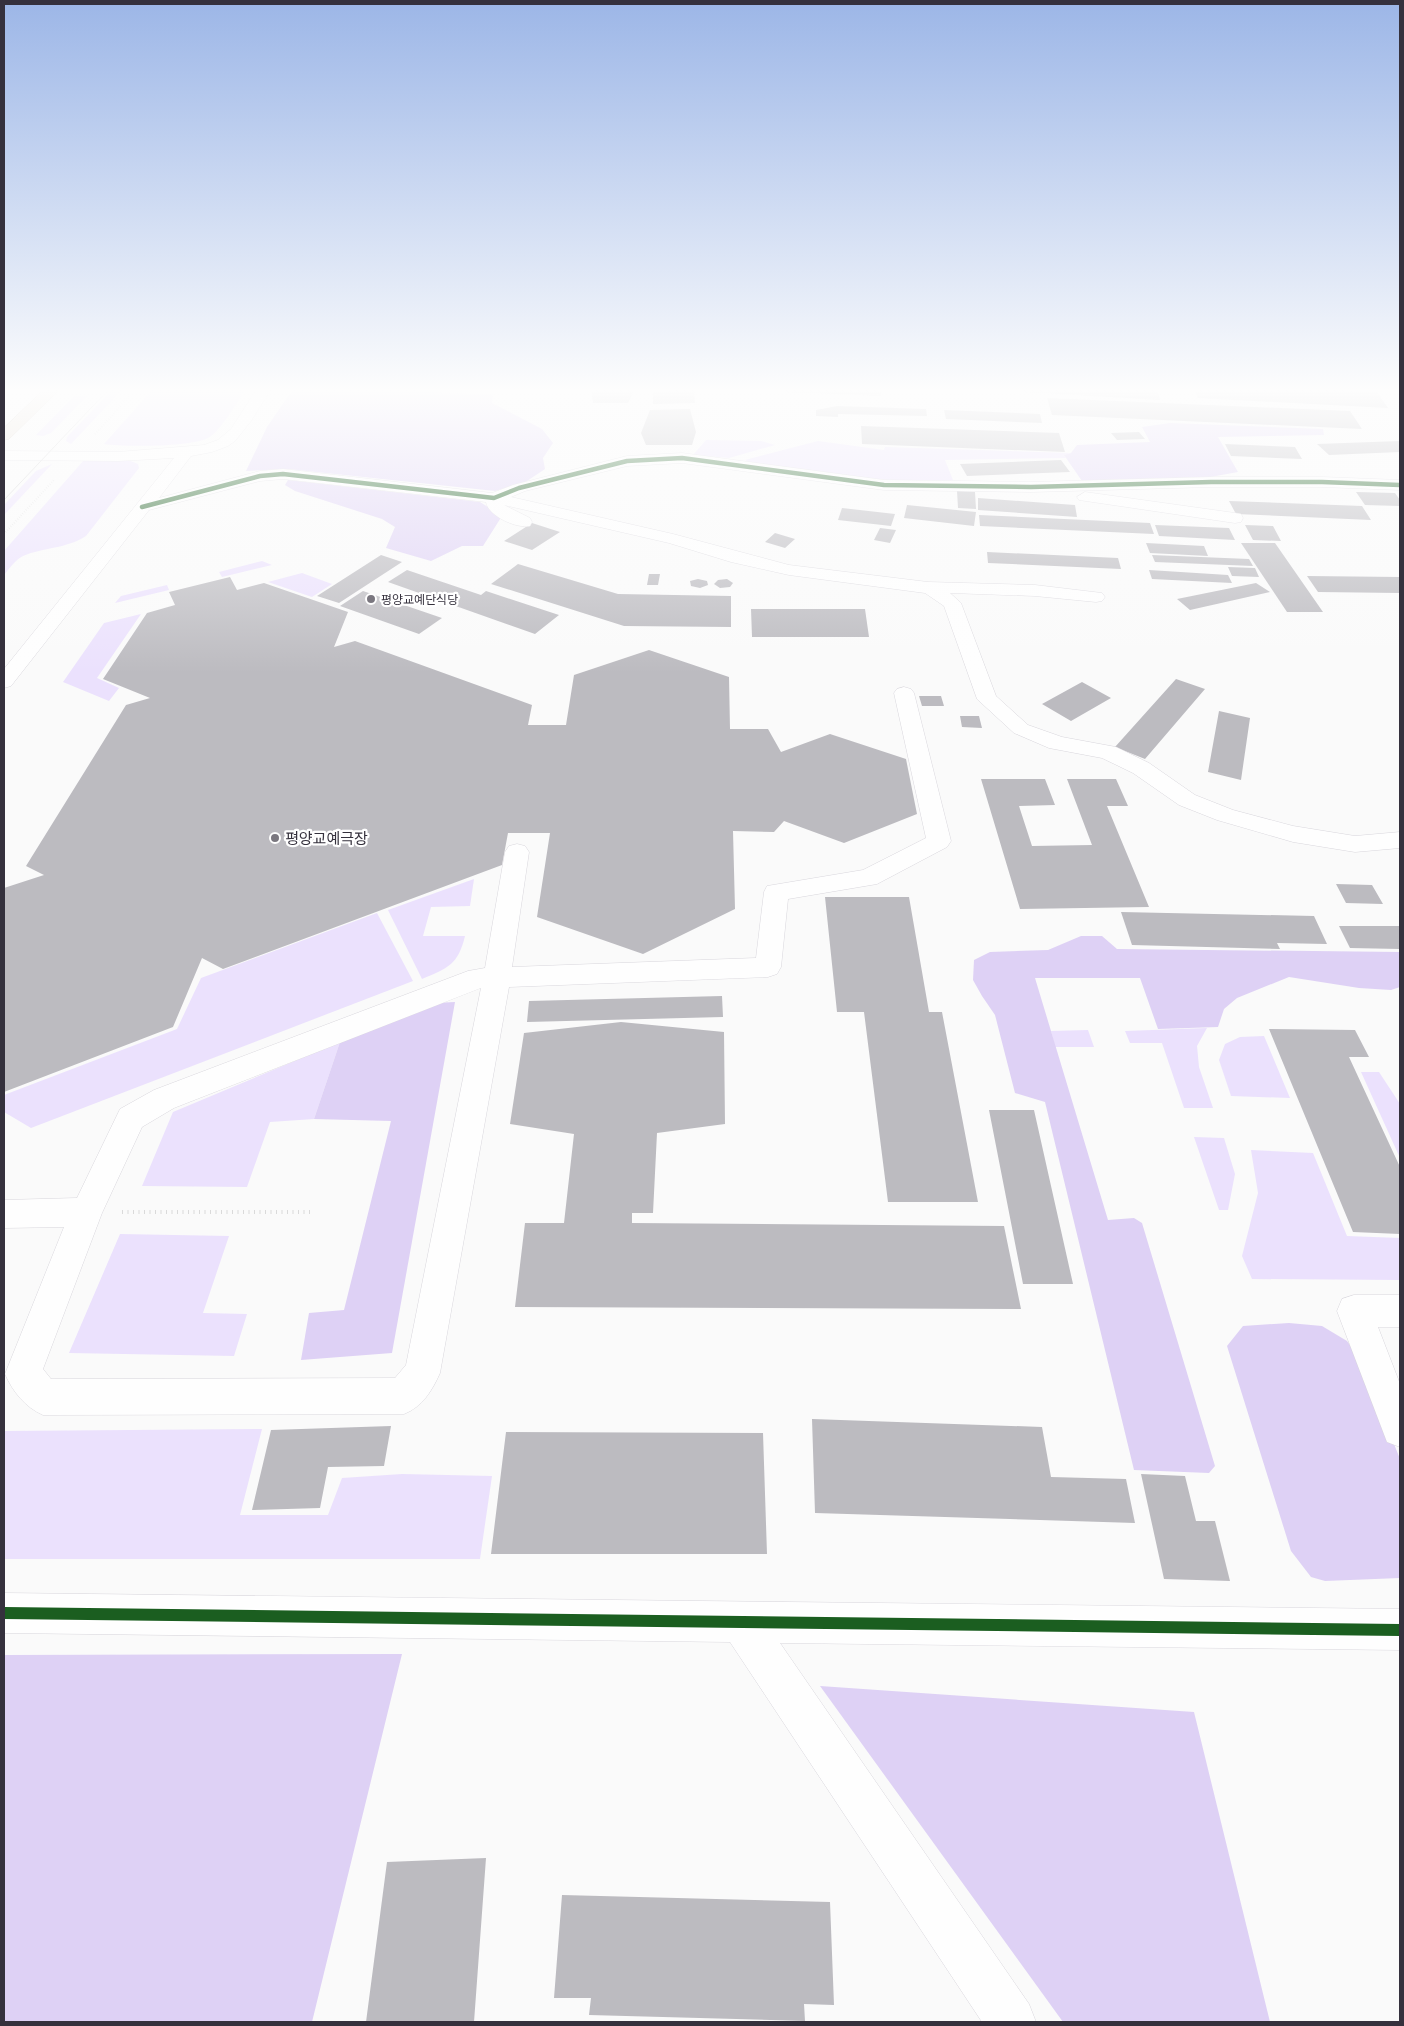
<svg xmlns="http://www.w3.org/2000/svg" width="1404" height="2026" font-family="Commissioner,'Noto Sans KR',sans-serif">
	<rect width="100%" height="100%" fill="#fafafa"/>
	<!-- green -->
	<path fill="#ebe1fd" d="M 113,389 L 123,389 L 71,444 L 66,441 L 67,437 Z
		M 153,389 L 246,389 C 237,402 221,431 208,438 C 192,447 123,447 104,444 Z
		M 74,396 L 87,396 L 51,433 L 43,436 L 36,435 Z
		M 706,440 L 761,441 L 775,445 L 729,458 L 693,455 Z
		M 818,441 L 884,450 L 885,447 L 1070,453 L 1064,455 L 1066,458 L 945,460 L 953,480 C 886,484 819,473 753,464 L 745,460 Z
		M 84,460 L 128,460 L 138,464 L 139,468 L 86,536 C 66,549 44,547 23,556 C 15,560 9,569 4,575 L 4,551 Z
		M 52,464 L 4,515 L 4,505 L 36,471 Z
		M 262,561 L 272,565 L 222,577 L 219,572 Z
		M 302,573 L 332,584 L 312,597 L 268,582 Z
		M 167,585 L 169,590 L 115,603 L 121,596 Z
		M 141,614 L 97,678 L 119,688 L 109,701 L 63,682 L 104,623 Z
		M 474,879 L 470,906 L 431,907 L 423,936 L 465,936 C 458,965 448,968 422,979 L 388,910 Z
		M 377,913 L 413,981 L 31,1128 L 4,1112 L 4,1095 L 177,1029 L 201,978 Z
		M 1207,1028 L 1197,1046 L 1199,1067 L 1213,1108 L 1184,1108 L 1162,1043 L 1130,1043 L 1125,1031 Z
		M 1088,1030 L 1094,1047 L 1055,1047 L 1051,1031 Z
		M 1264,1036 L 1290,1098 L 1231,1096 L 1219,1060 L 1225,1044 L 1240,1037 Z
		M 340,1042 L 314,1119 L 270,1122 L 247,1187 L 142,1186 L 173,1112 Z
		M 1361,1072 L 1379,1072 L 1400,1104 L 1400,1158 Z
		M 1194,1137 L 1224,1138 L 1235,1174 L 1228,1210 L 1219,1210 Z
		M 1251,1150 L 1313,1153 L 1347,1236 L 1400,1238 L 1400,1280 L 1252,1279 L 1242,1256 L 1258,1193 Z
		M 120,1234 L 229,1236 L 203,1313 L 247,1314 L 234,1356 L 69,1353 Z
		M 262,1429 L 240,1515 L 328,1515 L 342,1478 L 402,1474 L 492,1476 L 480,1559 L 4,1559 L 4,1431 Z"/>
	<!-- forest -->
	<path fill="#ded1f5" d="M 293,389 L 419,389 L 418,392 L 493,394 L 492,403 L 542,429 L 553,443 L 543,458 L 545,469 L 524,483 L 495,491 L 288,469 L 246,471 L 267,427 Z
		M 1170,423 L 1323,429 L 1324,435 L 1218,437 L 1238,472 L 1205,478 L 1082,481 L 1064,455 L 1071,453 L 1077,445 L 1150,442 L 1142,427 Z
		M 288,480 L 480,502 L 502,516 L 483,546 L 462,546 L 431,561 L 386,548 L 395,527 L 382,519 L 295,491 L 285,485 Z
		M 1081,936 L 1102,936 L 1117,949 L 1400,952 L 1400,987 L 1391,990 L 1359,988 L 1289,977 L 1237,998 L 1224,1009 L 1218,1027 L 1158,1029 L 1140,978 L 1035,978 L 1108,1220 L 1134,1218 L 1142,1223 L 1215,1466 L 1209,1473 L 1134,1470 L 1045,1102 L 1015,1093 L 995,1015 L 982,996 L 973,980 L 974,960 L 990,952 L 1048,950 Z
		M 455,1002 L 392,1353 L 301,1360 L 309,1313 L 344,1310 L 391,1121 L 314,1119 L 340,1042 L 435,1003 Z
		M 1289,1323 L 1322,1326 L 1347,1341 L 1360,1359 L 1400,1459 L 1400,1578 L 1325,1581 L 1311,1577 L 1291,1551 L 1227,1346 L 1243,1326 Z
		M 402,1654 L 312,2022 L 4,2022 L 4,1655 Z
		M 820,1686 L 1194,1712 L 1270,2022 L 1063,2022 Z"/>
	<!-- building -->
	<path fill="#bcbbc0" d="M 591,389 L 635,389 L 628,403 L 593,403 Z
		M 670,389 L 694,389 L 695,403 L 653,404 L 653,392 L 670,391 Z
		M 785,389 L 881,389 L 881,396 L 785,392 Z
		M 1024,389 L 1157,389 L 1160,400 L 1024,392 Z
		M 1194,389 L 1306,389 L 1377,392 L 1388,408 L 1198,398 Z
		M 1047,398 L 1350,411 L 1362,429 L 1052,415 Z
		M 837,406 L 926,409 L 927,416 L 838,414 L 838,417 L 816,416 L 816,410 Z
		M 690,409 L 696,432 L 692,445 L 646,445 L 641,433 L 650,410 Z
		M 944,410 L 1040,414 L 1042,423 L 946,419 Z
		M 861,426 L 1059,433 L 1065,452 L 862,444 Z
		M 1139,432 L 1145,439 L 1117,440 L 1111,433 Z
		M 1400,441 L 1400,452 L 1329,455 L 1317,444 Z
		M 1225,444 L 1295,447 L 1302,459 L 1231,456 Z
		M 1061,460 L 1070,472 L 967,476 L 960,464 Z
		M 957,491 L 975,492 L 976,509 L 958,508 Z
		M 1356,492 L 1395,493 L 1400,500 L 1400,506 L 1365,505 Z
		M 978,498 L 1075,505 L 1077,517 L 978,510 Z
		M 1229,501 L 1362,506 L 1371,520 L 1236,514 Z
		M 907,505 L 976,512 L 974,526 L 904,518 Z
		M 842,508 L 895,514 L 891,526 L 838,520 Z
		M 979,515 L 1150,523 L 1154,534 L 980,526 Z
		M 532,523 L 560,532 L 532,550 L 504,541 Z
		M 1155,525 L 1229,528 L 1235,540 L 1159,536 Z
		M 1245,525 L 1273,526 L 1281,541 L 1253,540 Z
		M 880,528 L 896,530 L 890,543 L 874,540 Z
		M 775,533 L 795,539 L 785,548 L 765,542 Z
		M 1146,543 L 1204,546 L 1208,556 L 1150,553 Z
		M 1241,543 L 1275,543 L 1323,612 L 1287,612 Z
		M 987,552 L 1118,558 L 1121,569 L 988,563 Z
		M 381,555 L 402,562 L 339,603 L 317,596 Z
		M 1152,555 L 1249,559 L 1253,566 L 1155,562 Z
		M 518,564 L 618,594 L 731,596 L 731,627 L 624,626 L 491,584 Z
		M 1228,567 L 1255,568 L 1259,577 L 1232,576 Z
		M 407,570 L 481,595 L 486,591 L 559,615 L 535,634 L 388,582 Z
		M 1149,570 L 1228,575 L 1232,583 L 1152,579 Z
		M 649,574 L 660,574 L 658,585 L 647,585 Z
		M 1307,576 L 1400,577 L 1400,593 L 1318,592 Z
		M 230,577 L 237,590 L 264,583 L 348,612 L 334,647 L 355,641 L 532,705 L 528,725 L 566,725 L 574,675 L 649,650 L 729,677 L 730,729 L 768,729 L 781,752 L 830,734 L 906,759 L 917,814 L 844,843 L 784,821 L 774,832 L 733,831 L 735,909 L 643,954 L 537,917 L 550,833 L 508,833 L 502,865 L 223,969 L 202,958 L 173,1027 L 4,1092 L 4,888 L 44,875 L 26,866 L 126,705 L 150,698 L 103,679 L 147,613 L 175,605 L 169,592 Z
		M 698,579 L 707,581 L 708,585 L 700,588 L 691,586 L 690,581 Z
		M 727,579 L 733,583 L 730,587 L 720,588 L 714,584 L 718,580 Z
		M 1256,583 L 1270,592 L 1190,610 L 1177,599 Z
		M 363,591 L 442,618 L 419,634 L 340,606 Z
		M 751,609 L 865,609 L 869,637 L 752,637 Z
		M 1176,679 L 1205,689 L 1145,759 L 1115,747 Z
		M 1082,682 L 1111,698 L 1071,721 L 1042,704 Z
		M 919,696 L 941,696 L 944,706 L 922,706 Z
		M 1219,711 L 1250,718 L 1241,780 L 1208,772 Z
		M 960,716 L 979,716 L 982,728 L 962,727 Z
		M 981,779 L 1045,779 L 1055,805 L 1019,806 L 1032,846 L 1092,845 L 1067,779 L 1116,779 L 1128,806 L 1107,806 L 1149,907 L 1020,909 Z
		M 1336,884 L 1372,885 L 1383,904 L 1346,903 Z
		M 825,897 L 909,897 L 929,1012 L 942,1012 L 978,1202 L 888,1202 L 864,1012 L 837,1012 Z
		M 1121,912 L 1314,916 L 1327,944 L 1277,943 L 1280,949 L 1132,945 Z
		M 1339,926 L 1400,926 L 1400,949 L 1350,948 Z
		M 722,996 L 723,1017 L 527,1022 L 529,1001 Z
		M 621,1022 L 724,1032 L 725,1124 L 657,1133 L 653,1213 L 632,1213 L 632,1223 L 1004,1226 L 1021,1309 L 515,1307 L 525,1223 L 564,1223 L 574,1134 L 510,1124 L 524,1033 Z
		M 1269,1029 L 1355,1030 L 1369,1057 L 1349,1057 L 1400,1167 L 1400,1234 L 1353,1232 Z
		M 989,1110 L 1034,1110 L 1073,1284 L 1023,1284 Z
		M 812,1419 L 1042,1427 L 1051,1477 L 1126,1479 L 1135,1523 L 815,1513 Z
		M 391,1426 L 384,1466 L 328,1467 L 320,1508 L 252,1510 L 271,1430 Z
		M 506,1432 L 763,1433 L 767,1554 L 491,1554 Z
		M 1141,1474 L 1185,1476 L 1196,1521 L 1215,1521 L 1230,1581 L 1164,1579 Z
		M 486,1858 L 474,2022 L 366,2022 L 387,1862 Z
		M 562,1895 L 830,1902 L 834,2005 L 804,2004 L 805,2021 L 589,2015 L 591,1998 L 554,1998 Z"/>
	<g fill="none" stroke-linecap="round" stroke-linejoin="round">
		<defs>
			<path id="street" d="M 257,389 L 271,389 L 251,421 L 235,441 L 228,446 L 212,452 L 191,456 L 159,498 L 260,471 L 283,469 L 492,493 L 513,485 L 627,456 L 682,453 L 884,480 L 1031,482 L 1211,477 L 1322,477 L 1400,480 L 1400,490 L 1322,487 L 1211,487 L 1031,492 L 884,490 L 682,463 L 627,466 L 525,491 L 511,497 L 673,534 L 789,565 L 928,582 L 1035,585 L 1102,593 L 1105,597 L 1102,601 L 1096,602 L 1035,596 L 950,593 L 961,603 L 996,696 L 1028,725 L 1062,737 L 1116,747 L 1149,763 L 1195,795 L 1233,810 L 1293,826 L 1355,836 L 1400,832 L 1400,848 L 1355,852 L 1293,842 L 1217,820 L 1179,805 L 1133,773 L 1102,758 L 1049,748 L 1014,733 L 977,699 L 944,606 L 925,593 L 789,575 L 731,562 L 669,543 L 504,505 L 530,518 L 532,522 L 530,526 C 517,529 488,516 486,502 L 283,479 L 260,481 L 149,510 L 11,686 L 4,688 L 4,669 L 174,458 L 118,461 L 4,460 L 4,451 L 118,452 L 204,445 L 218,440 L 231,429 Z
				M 1085,492 L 1235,513 L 1241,514 L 1243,518 L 1241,522 L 1235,523 L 1079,500 L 1077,497 Z
				M 904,687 L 911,689 L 914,693 L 951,841 L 947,847 L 877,884 L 788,899 L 781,967 L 777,974 L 768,977 L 509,987 L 440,1373 C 432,1391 422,1407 404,1414 L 43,1415 C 25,1407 13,1392 5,1374 L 64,1227 L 4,1228 L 4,1200 L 77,1198 L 120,1109 L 154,1090 L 468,971 L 485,968 L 505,852 L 509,846 L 517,844 L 525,846 L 529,852 L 512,967 L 756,958 L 764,892 L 767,886 L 863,870 L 926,838 L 894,693 L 897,689 ZM 481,988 L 406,1365 L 395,1378 L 51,1379 L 43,1369 L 102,1213 L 142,1127 L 174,1108 Z
				M 1354,1295 L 1400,1295 L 1400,1327 L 1378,1327 L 1400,1384 L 1400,1447 L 1387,1442 L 1337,1311 L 1342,1299 Z
				M 4,1593 L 1400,1609 L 1400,1650 L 780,1643 L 1029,2004 L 1036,2022 L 982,2022 L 730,1642 L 4,1633 Z"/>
			<path id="highway" d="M 45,389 L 60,389 L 9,439 L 4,440 L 4,428 Z"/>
		</defs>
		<!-- street casing -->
		<use href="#street" stroke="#d9d7dd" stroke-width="1"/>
		<!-- highway casing -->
		<use href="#highway" stroke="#bcb1a5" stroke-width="1"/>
		<!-- path-far1 -->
		<path stroke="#dadada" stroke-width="2" stroke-dasharray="0.5 2" stroke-linecap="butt" d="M 95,434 L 136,389
			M 4,534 L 54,480"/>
		<!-- path -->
		<path stroke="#dadada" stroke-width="4" stroke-dasharray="1 4.5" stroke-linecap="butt" d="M 122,1212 L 314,1212"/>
		<!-- street -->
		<use href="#street" fill="#fefefe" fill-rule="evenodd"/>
		<!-- highway -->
		<use href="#highway" fill="#e5dbd0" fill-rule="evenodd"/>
		<!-- tram -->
		<path stroke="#d2d2d3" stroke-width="1" d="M 4,500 L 109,389"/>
		<defs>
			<path id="cycleway-far1" d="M 142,507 L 260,476 L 283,474 L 494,498 L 519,488 L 627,461 L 682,458 L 884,485 L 1031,487 L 1211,482 L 1322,482 L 1400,485"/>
			<path id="cycleway" d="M 4,1613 L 1400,1630"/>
		</defs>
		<!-- cycleway-far1 casing -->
		<use href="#cycleway-far1" stroke="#fff" stroke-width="6"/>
		<!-- cycleway casing -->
		<use href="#cycleway" stroke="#fff" stroke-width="15"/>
		<!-- cycleway-far1 -->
		<use href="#cycleway-far1" stroke="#1b5e20" stroke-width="4.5"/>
		<!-- cycleway -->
		<use href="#cycleway" stroke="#1b5e20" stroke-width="12"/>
	</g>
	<!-- sky -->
	<linearGradient id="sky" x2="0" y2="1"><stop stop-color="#9cb6e7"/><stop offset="0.58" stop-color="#fdfdfd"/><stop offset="1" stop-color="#fdfdfd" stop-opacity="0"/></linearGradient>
	<rect width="1404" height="673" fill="url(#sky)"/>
	<!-- markers -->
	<g fill="#7a777f" stroke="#fff" stroke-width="2">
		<circle cx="371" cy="599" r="5"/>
		<circle cx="275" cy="838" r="5"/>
	</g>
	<g text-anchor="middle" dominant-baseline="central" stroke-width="4.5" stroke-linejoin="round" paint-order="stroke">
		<!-- far-poi labels -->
		<g font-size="12" fill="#35313d" stroke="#fff" text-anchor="start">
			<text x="381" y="599">평양교예단식당</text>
		</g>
		<!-- poi labels -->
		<g font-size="15" fill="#35313d" stroke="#fff" text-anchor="start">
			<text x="285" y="838">평양교예극장</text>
		</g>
	</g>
	<!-- border -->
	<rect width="1404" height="2026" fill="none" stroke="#35313d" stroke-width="10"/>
</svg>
